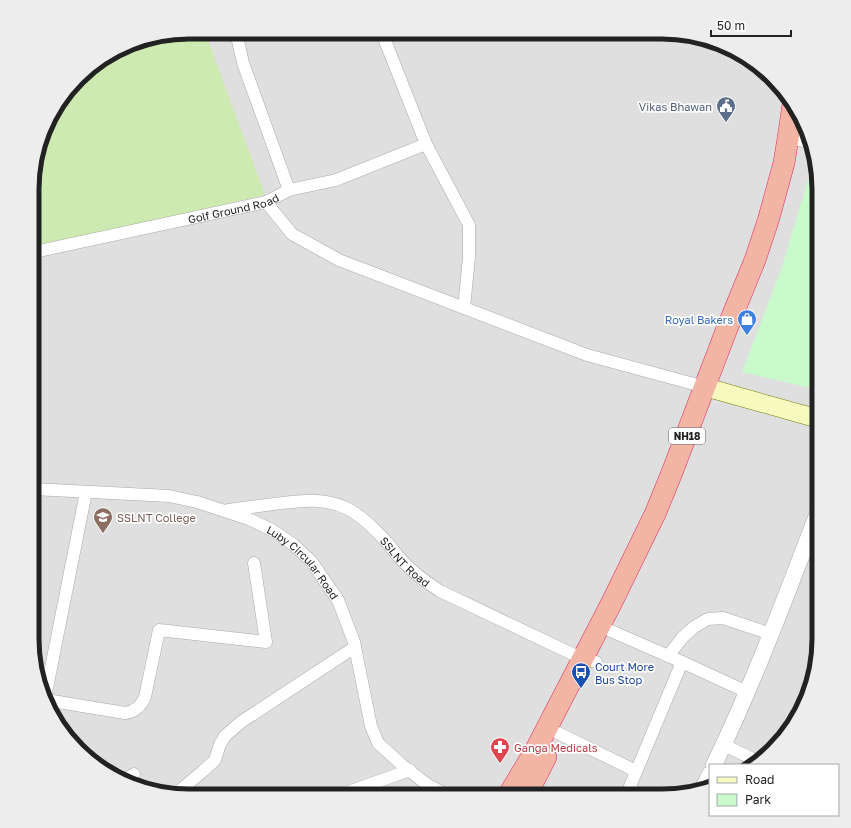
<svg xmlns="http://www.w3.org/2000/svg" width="851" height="828" font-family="'Golos Text',sans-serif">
	<rect width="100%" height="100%" fill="#f2efe9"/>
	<!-- residential -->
	<path fill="#e0dfdf" d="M 189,32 L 682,33 L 740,53 L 786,93 L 807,129 L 819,179 L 819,649 L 803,709 L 758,763 L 755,765 L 710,765 L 710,787 L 672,796 L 179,796 L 119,780 L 65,735 L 40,690 L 32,649 L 35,159 L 53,111 L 86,71 L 138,40 Z"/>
	<!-- grass -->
	<path fill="#cdebb0" d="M 189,32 L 205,32 L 265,195 L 34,248 L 35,159 L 53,111 L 86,71 L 138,40 Z"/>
	<!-- park -->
	<path fill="#c8facc" d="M 814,160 L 819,179 L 819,390 L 742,372 L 782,267 Z"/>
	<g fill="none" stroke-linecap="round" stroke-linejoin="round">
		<defs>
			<g id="minor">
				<path d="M 236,32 L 243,63 L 289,190"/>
				<path d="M 382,33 L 426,144 L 469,225 L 469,257 L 464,308"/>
				<path d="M 799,140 L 810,142"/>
				<path d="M 266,202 L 292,234 L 339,260 L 587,355 L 705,387"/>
				<path id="s1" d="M 34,252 L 266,202 L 289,190 L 336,180 L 426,144"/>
				<path id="s2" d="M 33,489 L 169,496 L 197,502 L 249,519 L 272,530 L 294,545 L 311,561 L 338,600 L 354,642 L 371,726 L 378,743 L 402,765 L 428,785 L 449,796"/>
				<path id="s3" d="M 228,510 C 244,508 259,506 274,504 C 299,501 323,497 346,508 C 361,515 373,528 384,539 C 389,544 393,550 398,556 C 410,570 424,581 440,591 L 583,659 L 596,662"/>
				<path d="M 611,631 L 682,662 L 626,796"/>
				<path d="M 668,656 L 683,637 L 694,627 L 708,619 L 723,618 L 771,634"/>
				<path d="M 682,662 L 747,692"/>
				<path d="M 45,698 L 86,492"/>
				<path d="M 46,700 L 125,713 C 135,712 141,706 145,697 L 159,630 L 266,642 L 254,563"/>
				<path d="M 558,733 L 636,771"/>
				<path d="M 724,745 L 759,762"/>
				<path d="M 123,781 L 134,774"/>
				<path d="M 178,792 L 203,771 L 215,760 L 220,744 L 225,736 L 241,722 L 355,647"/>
				<path d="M 337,796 L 410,770"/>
			</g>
			<path id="tertiary" d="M 714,765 C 754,682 786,596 819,510
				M 703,788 L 710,774"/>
			<path id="secondary" d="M 705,387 L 819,419"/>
			<path id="trunk" d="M 508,796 L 535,751 L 612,602 L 655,514 L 671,475 L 726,331 L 755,260 L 768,221 L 784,163 L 789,132 L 793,104
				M 526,796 L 546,757"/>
		</defs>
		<!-- minor casing -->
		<use href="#minor" stroke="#a9a9a9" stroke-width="13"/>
		<!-- tertiary casing -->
		<use href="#tertiary" stroke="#a9a9a9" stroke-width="17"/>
		<!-- secondary casing -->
		<use href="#secondary" stroke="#707d05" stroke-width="19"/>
		<!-- trunk casing -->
		<use href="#trunk" stroke="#dc2a67" stroke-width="22"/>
		<!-- minor -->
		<use href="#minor" stroke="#fff" stroke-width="12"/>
		<!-- tertiary -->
		<use href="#tertiary" stroke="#fff" stroke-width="16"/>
		<!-- secondary -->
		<use href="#secondary" stroke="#f7fabf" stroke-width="18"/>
		<!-- trunk -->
		<use href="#trunk" stroke="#f2b4a3" stroke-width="21"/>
	</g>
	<!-- icons -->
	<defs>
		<symbol id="civic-pin" viewBox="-11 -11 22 30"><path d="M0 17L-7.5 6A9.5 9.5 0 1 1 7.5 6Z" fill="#5c6f8a" stroke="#fff"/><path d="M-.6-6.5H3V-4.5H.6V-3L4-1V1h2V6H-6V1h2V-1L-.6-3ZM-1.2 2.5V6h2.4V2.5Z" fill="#fff"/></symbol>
		<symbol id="shop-pin" viewBox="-11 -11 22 30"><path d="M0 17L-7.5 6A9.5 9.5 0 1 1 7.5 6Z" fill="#3f7fe0" stroke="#fff"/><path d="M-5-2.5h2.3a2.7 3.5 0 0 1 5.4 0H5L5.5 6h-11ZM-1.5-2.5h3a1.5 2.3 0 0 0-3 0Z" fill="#fff"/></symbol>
		<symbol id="university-pin" viewBox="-11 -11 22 30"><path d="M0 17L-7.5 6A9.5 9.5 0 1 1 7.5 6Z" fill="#8d6e63" stroke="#fff"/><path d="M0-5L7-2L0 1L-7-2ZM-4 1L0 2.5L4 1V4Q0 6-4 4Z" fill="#fff"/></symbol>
		<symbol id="bus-pin" viewBox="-11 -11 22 30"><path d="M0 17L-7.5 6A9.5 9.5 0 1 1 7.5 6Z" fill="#1a4fb4" stroke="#fff"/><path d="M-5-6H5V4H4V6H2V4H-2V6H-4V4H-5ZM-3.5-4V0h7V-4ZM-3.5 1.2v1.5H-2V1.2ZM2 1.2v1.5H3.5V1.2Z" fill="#fff"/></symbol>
		<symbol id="pharmacy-pin" viewBox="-11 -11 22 30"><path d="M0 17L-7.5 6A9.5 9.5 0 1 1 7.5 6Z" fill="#e0444e" stroke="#fff"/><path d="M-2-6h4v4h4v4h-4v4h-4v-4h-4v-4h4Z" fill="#fff"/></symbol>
	</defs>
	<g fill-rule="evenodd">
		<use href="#civic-pin" x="715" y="95" width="22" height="30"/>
		<use href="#shop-pin" x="736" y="308" width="22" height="30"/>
		<use href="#university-pin" x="92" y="506" width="22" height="30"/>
		<use href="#bus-pin" x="570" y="661" width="22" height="30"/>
		<use href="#pharmacy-pin" x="489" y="736" width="22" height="30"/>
	</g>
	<g text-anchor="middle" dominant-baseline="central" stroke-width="3.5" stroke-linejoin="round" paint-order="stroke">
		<!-- shield labels -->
		<rect fill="#fff" stroke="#646464" stroke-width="1" x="669" y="428" width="36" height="16" rx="3"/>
		<g font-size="10" font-weight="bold" fill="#222">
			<text x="687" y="436">NH18</text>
		</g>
		<!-- service labels -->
		<g font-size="11" fill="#4e5e75" stroke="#fff" text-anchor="end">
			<text x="712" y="106">Vikas Bhawan</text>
		</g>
		<!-- street labels -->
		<g font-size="11" fill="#222" stroke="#fff">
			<text stroke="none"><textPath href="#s1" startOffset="204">Golf Ground Road</textPath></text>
			<text stroke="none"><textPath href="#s3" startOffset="200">SSLNT Road</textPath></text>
			<text stroke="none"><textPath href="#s2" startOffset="290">Luby Circular Road</textPath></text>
		</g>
		<!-- shop labels -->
		<g font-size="11" fill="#366cbe" stroke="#fff" text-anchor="end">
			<text x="733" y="319">Royal Bakers</text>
		</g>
		<!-- education labels -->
		<g font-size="11" fill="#785e54" stroke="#fff" text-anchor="start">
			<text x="117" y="517">SSLNT College</text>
		</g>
		<!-- transit labels -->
		<g font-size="11" fill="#164399" stroke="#fff" text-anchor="start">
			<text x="595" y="666">Court More<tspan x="595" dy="13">Bus Stop</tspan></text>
		</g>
		<!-- health labels -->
		<g font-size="11" fill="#be3a42" stroke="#fff" text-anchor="start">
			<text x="514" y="747">Ganga Medicals</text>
		</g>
	</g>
	<!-- crop -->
	<path d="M0 0H851V828H0ZM189 39H662A150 150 0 0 1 812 189V639A150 150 0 0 1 662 789H189A150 150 0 0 1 39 639V189A150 150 0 0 1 189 39Z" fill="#ededed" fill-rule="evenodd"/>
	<path fill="none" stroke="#222" stroke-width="5" d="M189 39H662A150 150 0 0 1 812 189V639A150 150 0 0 1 662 789H189A150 150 0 0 1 39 639V189A150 150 0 0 1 189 39Z"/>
	<!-- legend -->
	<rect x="709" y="764" width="130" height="52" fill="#ffffff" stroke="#a7a7a7"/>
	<rect x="717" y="777" width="20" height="6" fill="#f7fabf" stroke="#a7a7a7"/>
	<text x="745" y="784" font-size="12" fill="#222222">Road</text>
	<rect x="717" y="794" width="20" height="12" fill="#c8facc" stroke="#a7a7a7"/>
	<text x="745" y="804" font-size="12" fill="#222222">Park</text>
	<!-- scale -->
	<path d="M711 30v6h80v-6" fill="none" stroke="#222222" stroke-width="2"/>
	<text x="717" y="30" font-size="12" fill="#222222" stroke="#ffffff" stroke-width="3" paint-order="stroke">50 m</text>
</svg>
